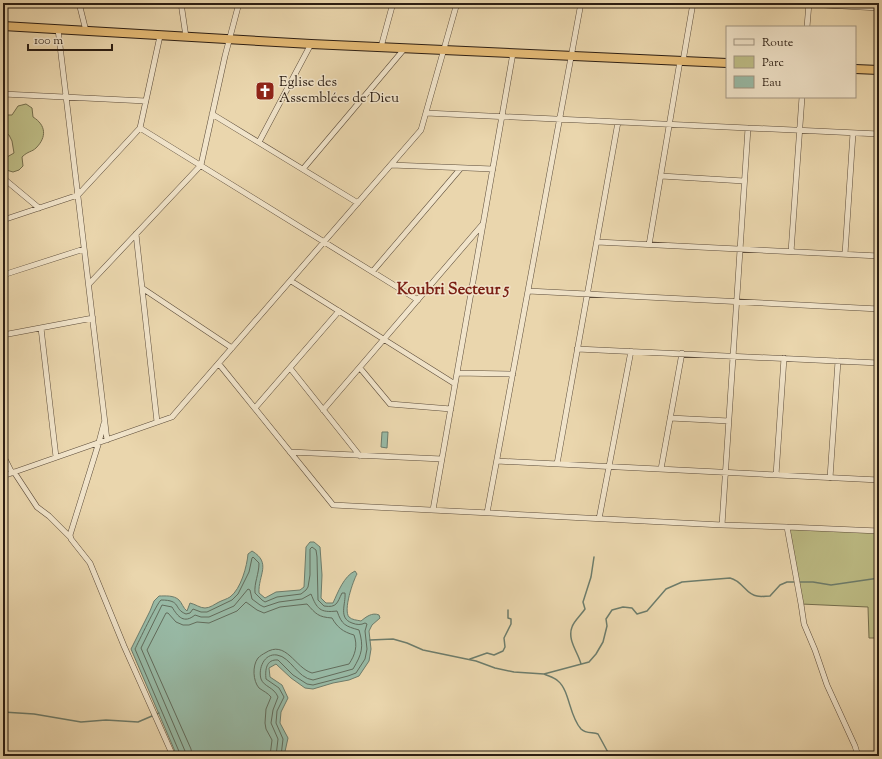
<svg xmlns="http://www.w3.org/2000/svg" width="882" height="759" font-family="'Sorts Mill Goudy',serif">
	<rect width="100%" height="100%" fill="#ead6ad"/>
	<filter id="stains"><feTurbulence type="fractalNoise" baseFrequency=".005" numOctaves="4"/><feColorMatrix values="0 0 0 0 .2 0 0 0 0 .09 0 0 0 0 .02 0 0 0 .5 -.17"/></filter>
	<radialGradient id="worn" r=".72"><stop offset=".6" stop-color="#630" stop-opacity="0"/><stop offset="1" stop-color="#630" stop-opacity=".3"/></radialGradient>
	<!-- green -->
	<path fill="#bdbc85" stroke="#746d4c" d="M 26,104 L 32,108 L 33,117 C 46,125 47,137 36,148 C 32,152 28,151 22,157 L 23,166 L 19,170 L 13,172 L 3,169 L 3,157 L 7,157 L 14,153 L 12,141 L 9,135 L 3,132 L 3,115 L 12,115 L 18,106 Z
		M 787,527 L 879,531 L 879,638 L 869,638 L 868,607 L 801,604 Z"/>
	<!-- water -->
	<path fill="#98baa6" stroke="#6d7c6b" d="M 382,432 L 388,432 L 387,448 L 381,447 Z
		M 310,542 L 314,542 L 320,547 L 322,575 L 321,598 L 326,603 L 333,603 C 338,592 344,576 355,571 L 357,574 C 353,581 343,610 349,617 C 352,620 357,620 361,621 C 366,617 372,612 379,615 L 380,618 L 372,625 L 369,631 L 371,649 L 369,661 L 359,676 L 349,680 L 333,683 L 313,689 L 305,688 L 291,678 L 276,664 L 269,668 L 270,677 L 282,685 L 288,698 L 281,712 L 280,723 L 288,738 L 284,756 L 177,756 L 131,649 L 150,611 L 154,601 L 159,596 C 165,596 174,595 179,600 C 182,603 183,608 187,611 L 190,603 C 195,604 200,608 205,608 C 210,608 215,604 219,602 C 223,600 227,599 230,597 C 241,589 247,566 248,554 L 252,551 C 272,563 258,575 259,593 L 265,598 L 276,592 L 300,590 L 304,587 L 306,547 Z"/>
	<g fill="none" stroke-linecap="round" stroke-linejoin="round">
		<!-- shore -->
		<path stroke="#626c5c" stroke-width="1" d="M 181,756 L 135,649 C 138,643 157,603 161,600 C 182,600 173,609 186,614 L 190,613 L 193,609 L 201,612 L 207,612 L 232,600 L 238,594 L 249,572 L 252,558 L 253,557 L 259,563 C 259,574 254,583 255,593 L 262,600 L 265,602 L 277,597 L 301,594 L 306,590 L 308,587 L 310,575 L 310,549 L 312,547 L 316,550 L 317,557 L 318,600 L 324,606 C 337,608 337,603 342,593 L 345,593 C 346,604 338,618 352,623 C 357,625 361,625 365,623 L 367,624 L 365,631 L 367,649 L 365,659 L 356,673 L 348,676 L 313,685 L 307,684 L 293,675 L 278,660 C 266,659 265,670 266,679 L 279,688 L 284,697 L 277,711 L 276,723 L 283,739 L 281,756
			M 186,756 L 185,751 L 141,648 L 162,605 L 172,607 C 178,617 184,624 195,615 L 201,617 L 209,617 L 234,606 L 248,589 L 250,590 L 252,599 L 260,605 L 264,607 L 279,602 L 302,599 L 311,594 C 317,609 320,613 337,611 C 342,625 345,626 359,630 C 364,647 362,654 353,669 L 313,680 C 297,678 291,657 277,655 C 264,653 258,669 261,679 C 264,687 274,687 278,697 L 273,710 L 271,723 L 278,739 L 276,756
			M 192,756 L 191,749 L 147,650 L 166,613 L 168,613 L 176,622 L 183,625 L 189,625 L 197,622 L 209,623 L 237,611 L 246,602 L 257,610 L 264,613 L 280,607 L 307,604 C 316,614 318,617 332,618 C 337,627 343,632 354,635 C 358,646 355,655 349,664 L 312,673 C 295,668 286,639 265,653 C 263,654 260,656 258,658 C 252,666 253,681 259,688 C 263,691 268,693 271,697 L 266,709 L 265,723 L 266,729 L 272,740 L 270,756"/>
		<!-- stream -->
		<path stroke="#6d7c6b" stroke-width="1.5" d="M 370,640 L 393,639 L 407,643 L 423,650 L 476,661 L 495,668 L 514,672 L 544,674 L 589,662 L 596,654 L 603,642 L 607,626 L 606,619 L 612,610 L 623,607 L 632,608 L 637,614 L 647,611 L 666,589 L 682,582 L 730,578 C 743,581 746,595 757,596 C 761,597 766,596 770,596 L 780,585 L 787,582 L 813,582 L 831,585 L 879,578
			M 470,659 L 487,653 L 494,655 L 503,651 L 505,647 L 504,638 L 511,624 L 511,619 L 508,618 L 508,610
			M 581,664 C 578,652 567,640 572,627 C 574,621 581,615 585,609 L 583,602 L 591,577 L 594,557
			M 544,674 C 548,676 554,677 558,681 C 570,691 569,716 581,729 C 586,734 593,732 598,734 L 610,756
			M 3,712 L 34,714 L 81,722 L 106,720 L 138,722 L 159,713"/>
		<defs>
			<path id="minor" d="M 79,3 L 86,31
				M 181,3 L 186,37
				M 787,3 L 879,8
				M 807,27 L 809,3
				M 58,29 L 107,440
				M 381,47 L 393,3
				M 683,61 L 693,3
				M 3,94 L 146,101
				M 426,113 L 879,134
				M 212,114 L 358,203
				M 140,128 L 418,300
				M 259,142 L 311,44
				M 391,165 L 493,169
				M 303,169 L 405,48
				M 661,176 L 744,181
				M 3,178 L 39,208
				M 3,220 L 78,195 L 140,128 L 160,36
				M 136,234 L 142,288 L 232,348
				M 597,242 L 879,256
				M 649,245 L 680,61
				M 791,252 L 802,97
				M 845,254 L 853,133
				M 373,271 L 461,168
				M 3,275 L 84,249
				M 291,281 L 455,384
				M 89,284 L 201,165 L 225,56 L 239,3
				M 142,288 L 157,422
				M 528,291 L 879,309
				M 41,328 L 56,457
				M 3,335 L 93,318
				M 577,349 L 879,363
				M 219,364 L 333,505 L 722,525 L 787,527 L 879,531
				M 290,368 L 360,456
				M 360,368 L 390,404 L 451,409
				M 457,373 L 513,374
				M 255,408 L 339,311
				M 323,410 L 482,225
				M 670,418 L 729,421
				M 104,423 L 99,442 L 70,535 L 71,539 L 90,563 L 124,646 L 173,756
				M 290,452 L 442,459
				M 3,455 L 12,473
				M 497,461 L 879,480
				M 557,464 L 618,122
				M 661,469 L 682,353
				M 14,472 L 37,507 L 49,516 L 70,537
				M 776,475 L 784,358
				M 3,476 L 172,417 L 421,130 L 457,3
				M 830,478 L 838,361
				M 433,510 L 513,53
				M 487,513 L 581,3
				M 599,519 L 631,351
				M 722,525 L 748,128
				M 787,527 L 801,604 L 804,624 L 815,650 L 827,685 L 855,746 L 858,756"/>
			<path id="trunk" d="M 3,26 L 311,44 L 727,63
				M 855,69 L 879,70"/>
		</defs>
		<!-- minor casing -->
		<use href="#minor" stroke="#5c4c3a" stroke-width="6"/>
		<!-- trunk casing -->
		<use href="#trunk" stroke="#2c1e13" stroke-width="10"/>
		<!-- minor -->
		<use href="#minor" stroke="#f1e4ca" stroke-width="5"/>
		<!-- trunk -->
		<use href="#trunk" stroke="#e5bb76" stroke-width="8"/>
	</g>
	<!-- icons -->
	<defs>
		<symbol id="church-square" viewBox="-11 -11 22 22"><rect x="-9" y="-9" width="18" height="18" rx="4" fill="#8f2418" stroke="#f1e4ca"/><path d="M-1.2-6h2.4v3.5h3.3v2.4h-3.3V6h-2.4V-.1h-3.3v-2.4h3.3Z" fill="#fff"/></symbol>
	</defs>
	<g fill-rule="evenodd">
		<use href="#church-square" x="254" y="80" width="22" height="22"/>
	</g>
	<g text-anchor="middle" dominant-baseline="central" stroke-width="3" stroke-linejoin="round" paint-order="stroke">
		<!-- poi labels -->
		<g font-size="14" fill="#2c1e13" stroke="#f1e4ca" text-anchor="start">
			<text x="279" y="83">Eglise des<tspan x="279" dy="16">Assemblées de Dieu</tspan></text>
		</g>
		<!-- quarter labels -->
		<g font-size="16" font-weight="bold" fill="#7a1f14" stroke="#f1e4ca">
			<text x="453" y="290">Koubri Secteur 5</text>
		</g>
	</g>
	<!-- margin -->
	<rect width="882" height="759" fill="none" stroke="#ead6ad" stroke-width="16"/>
	<rect x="4" y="4" width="874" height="751" fill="none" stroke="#2c1e13" stroke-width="2"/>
	<rect x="8" y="8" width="866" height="743" fill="none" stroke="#2c1e13"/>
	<!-- legend -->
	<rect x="726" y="26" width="130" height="72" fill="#f1e4ca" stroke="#a29581"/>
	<rect x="734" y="39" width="20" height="6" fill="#f1e4ca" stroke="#a29581"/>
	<text x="762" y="46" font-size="12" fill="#2c1e13">Route</text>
	<rect x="734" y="56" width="20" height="12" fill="#bdbc85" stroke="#a29581"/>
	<text x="762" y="66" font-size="12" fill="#2c1e13">Parc</text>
	<rect x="734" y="76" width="20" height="12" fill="#98baa6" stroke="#a29581"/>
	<text x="762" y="86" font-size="12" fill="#2c1e13">Eau</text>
	<!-- scale -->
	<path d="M28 44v6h84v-6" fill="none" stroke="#2c1e13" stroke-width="2"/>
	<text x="34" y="44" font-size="12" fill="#2c1e13" stroke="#f1e4ca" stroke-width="3" paint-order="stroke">100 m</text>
	<rect width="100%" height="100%" filter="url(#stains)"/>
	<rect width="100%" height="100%" fill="url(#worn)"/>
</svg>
